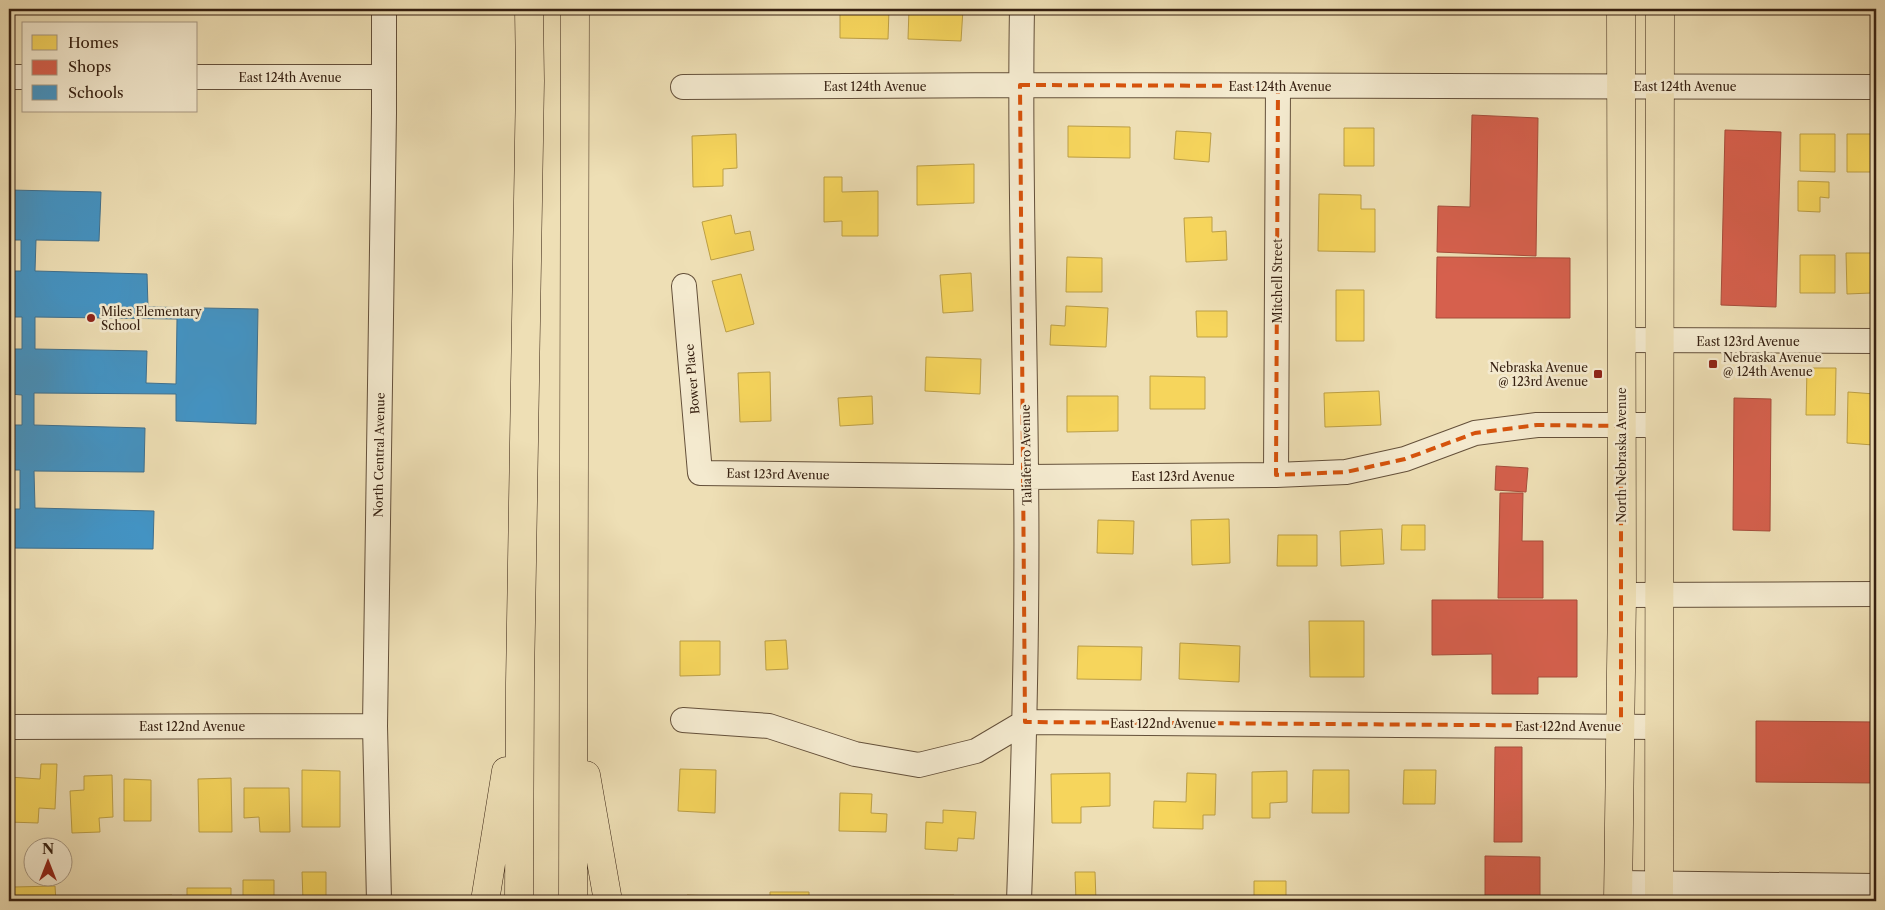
<svg xmlns="http://www.w3.org/2000/svg" width="1885" height="910" font-family="'Libre Caslon Text',serif">
	<rect width="100%" height="100%" fill="#eedfb5"/>
	<filter id="stains"><feTurbulence type="fractalNoise" baseFrequency=".004" numOctaves="4"/><feColorMatrix values="0 0 0 0 .2 0 0 0 0 .09 0 0 0 0 .02 0 0 0 .5 -.17"/></filter>
	<radialGradient id="worn" r=".72"><stop offset=".6" stop-color="#630" stop-opacity="0"/><stop offset="1" stop-color="#630" stop-opacity=".3"/></radialGradient>
	<!-- homes -->
	<path fill="#f6d55c" stroke="#bc9f46" d="M 840,9 L 889,10 L 888,39 L 840,38 Z
		M 909,9 L 963,9 L 961,41 L 908,39 Z
		M 1068,126 L 1130,127 L 1130,158 L 1068,157 Z
		M 1344,128 L 1374,128 L 1374,166 L 1344,166 Z
		M 1176,131 L 1211,133 L 1209,162 L 1174,159 Z
		M 736,134 L 737,168 L 723,169 L 723,186 L 693,187 L 692,136 Z
		M 1800,134 L 1835,134 L 1835,172 L 1800,171 Z
		M 1847,134 L 1876,134 L 1876,172 L 1847,172 Z
		M 974,164 L 974,203 L 917,205 L 917,166 Z
		M 824,177 L 842,177 L 842,192 L 878,191 L 878,236 L 842,236 L 842,221 L 824,222 Z
		M 1798,181 L 1829,182 L 1829,198 L 1820,197 L 1820,212 L 1798,211 Z
		M 1319,194 L 1361,195 L 1361,209 L 1375,209 L 1375,252 L 1318,251 Z
		M 731,215 L 735,234 L 750,231 L 754,250 L 711,260 L 702,222 Z
		M 1212,217 L 1212,232 L 1226,231 L 1227,260 L 1186,262 L 1184,218 Z
		M 1846,253 L 1871,253 L 1871,293 L 1847,294 Z
		M 1800,255 L 1835,255 L 1835,293 L 1800,293 Z
		M 1067,257 L 1102,258 L 1102,292 L 1066,292 Z
		M 971,273 L 973,311 L 943,313 L 940,275 Z
		M 741,274 L 754,324 L 726,332 L 712,281 Z
		M 1336,290 L 1364,290 L 1364,341 L 1336,341 Z
		M 1066,306 L 1108,308 L 1106,347 L 1050,345 L 1051,325 L 1065,326 Z
		M 1196,311 L 1227,311 L 1227,337 L 1197,337 Z
		M 926,357 L 981,359 L 980,394 L 925,391 Z
		M 1807,368 L 1836,368 L 1835,415 L 1806,415 Z
		M 770,372 L 771,421 L 740,422 L 738,373 Z
		M 1150,376 L 1205,377 L 1205,409 L 1150,409 Z
		M 1379,391 L 1381,425 L 1325,427 L 1324,393 Z
		M 1848,392 L 1875,394 L 1873,445 L 1847,443 Z
		M 872,396 L 873,424 L 840,426 L 838,398 Z
		M 1067,396 L 1118,396 L 1118,431 L 1067,432 Z
		M 1229,519 L 1230,563 L 1192,565 L 1191,520 Z
		M 1098,520 L 1134,521 L 1133,554 L 1097,553 Z
		M 1402,525 L 1425,525 L 1425,550 L 1401,550 Z
		M 1382,529 L 1384,564 L 1341,566 L 1340,531 Z
		M 1278,535 L 1317,535 L 1317,566 L 1277,566 Z
		M 1309,621 L 1364,621 L 1364,677 L 1310,677 Z
		M 786,640 L 788,669 L 766,670 L 765,641 Z
		M 680,641 L 720,641 L 720,675 L 680,676 Z
		M 1180,643 L 1240,646 L 1239,682 L 1179,679 Z
		M 1078,646 L 1142,647 L 1141,680 L 1077,679 Z
		M 41,764 L 57,764 L 55,809 L 39,808 L 38,823 L 9,822 L 9,777 L 40,779 Z
		M 680,769 L 716,770 L 715,813 L 678,811 Z
		M 302,770 L 340,771 L 340,827 L 302,827 Z
		M 1313,770 L 1349,770 L 1349,813 L 1312,813 Z
		M 1404,770 L 1436,770 L 1435,804 L 1403,804 Z
		M 1287,771 L 1287,802 L 1270,803 L 1270,818 L 1252,818 L 1252,772 Z
		M 1110,773 L 1110,806 L 1081,807 L 1081,823 L 1052,823 L 1051,774 Z
		M 1187,773 L 1216,774 L 1215,815 L 1203,815 L 1203,829 L 1153,828 L 1154,801 L 1186,802 Z
		M 112,775 L 113,817 L 99,818 L 100,832 L 72,833 L 70,791 L 84,790 L 84,776 Z
		M 231,778 L 232,832 L 199,832 L 198,779 Z
		M 124,779 L 151,780 L 151,821 L 124,821 Z
		M 244,788 L 289,788 L 290,832 L 260,832 L 259,817 L 244,818 Z
		M 840,793 L 872,794 L 871,813 L 887,814 L 886,832 L 839,831 Z
		M 943,810 L 976,812 L 974,839 L 958,838 L 957,851 L 925,849 L 926,822 L 943,823 Z
		M 302,872 L 326,872 L 326,901 L 303,901 Z
		M 1075,872 L 1095,872 L 1096,901 L 1076,901 Z
		M 243,880 L 274,880 L 274,896 L 289,896 L 289,901 L 243,901 Z
		M 1254,881 L 1286,881 L 1286,901 L 1254,901 Z
		M 55,886 L 56,901 L 14,901 L 14,887 Z
		M 187,888 L 231,888 L 231,901 L 187,901 Z
		M 770,892 L 809,892 L 809,901 L 770,901 Z
		M 172,895 L 172,901 L 128,901 L 128,896 Z
		M 687,895 L 740,897 L 740,901 L 687,901 Z
		M 910,895 L 954,895 L 954,901 L 910,901 Z
		M 1175,896 L 1224,897 L 1224,901 L 1175,901 Z
		M 69,897 L 109,897 L 109,901 L 69,901 Z"/>
	<!-- shops -->
	<path fill="#d6604d" stroke="#a64d3b" d="M 1472,115 L 1538,118 L 1536,256 L 1437,252 L 1438,206 L 1470,207 Z
		M 1725,130 L 1781,132 L 1776,307 L 1721,305 Z
		M 1437,257 L 1570,258 L 1570,318 L 1436,318 Z
		M 1734,398 L 1771,399 L 1770,531 L 1733,530 Z
		M 1496,466 L 1528,468 L 1526,492 L 1495,490 Z
		M 1500,493 L 1523,493 L 1522,541 L 1543,541 L 1543,598 L 1498,598 Z
		M 1432,600 L 1577,600 L 1577,677 L 1538,677 L 1538,694 L 1492,694 L 1492,654 L 1432,655 Z
		M 1756,721 L 1876,722 L 1876,783 L 1756,782 Z
		M 1495,747 L 1522,747 L 1522,842 L 1494,842 Z
		M 1485,856 L 1540,857 L 1540,901 L 1485,901 Z"/>
	<!-- schools -->
	<path fill="#4393c3" stroke="#3f708e" fill-rule="evenodd" d="M 9,190 L 101,192 L 99,241 L 36,240 L 35,271 L 147,274 L 148,307 L 258,309 L 256,424 L 176,421 L 176,394 L 34,393 L 34,425 L 145,428 L 144,472 L 34,471 L 35,508 L 154,511 L 153,549 L 9,548 L 9,509 L 20,509 L 20,470 L 9,470 L 9,425 L 22,425 L 22,395 L 9,394 L 9,349 L 22,349 L 22,317 L 9,317 L 9,271 L 21,271 L 21,240 L 9,240 ZM 35,317 L 177,319 L 176,384 L 146,383 L 147,351 L 35,349 Z"/>
	<g fill="none" stroke-linecap="round" stroke-linejoin="round">
		<defs>
			<path id="minor" d="M 9,77 L 24,77
				M 196,77 L 384,77
				M 683,87 L 1020,85 L 1876,87
				M 684,286 L 700,473 L 1026,477 L 1276,475 L 1346,472 L 1405,459 L 1475,433 L 1537,425 L 1659,425
				M 1621,340 L 1876,341
				M 1276,475 L 1278,86
				M 1622,595 L 1876,594
				M 683,720 L 769,726 L 855,754 L 919,765 L 976,751 L 1025,722 L 1659,727
				M 9,727 L 375,726
				M 1618,883 L 1876,886
				M 379,901 L 375,726 L 384,113 L 384,9
				M 1019,901 C 1024,759 1028,617 1026,475 C 1025,320 1019,164 1022,9"/>
			<path id="major" d="M 1618,901 L 1622,595 L 1621,9
				M 1659,901 L 1660,9"/>
			<path id="highway" d="M 586,775 L 608,901
				M 485,901 L 506,771
				M 519,901 L 520,683 L 530,81 L 529,9
				M 573,901 L 575,9"/>
		</defs>
		<!-- minor casing -->
		<use href="#minor" stroke="#64503a" stroke-width="26"/>
		<!-- major casing -->
		<use href="#major" stroke="#362011" stroke-width="29"/>
		<!-- highway casing -->
		<use href="#highway" stroke="#362011" stroke-width="29"/>
		<!-- minor -->
		<use href="#minor" stroke="#f4eacf" stroke-width="24"/>
		<!-- major -->
		<use href="#major" stroke="#eedfb5" stroke-width="28"/>
		<!-- highway -->
		<use href="#highway" stroke="#eedfb5" stroke-width="28"/>
	</g>
	<!-- marked area -->
	<path fill="none" stroke="#d6530c" stroke-width="4" stroke-dasharray="10 6" stroke-linejoin="round" d="M 1020,85 L 1278,86 L 1276,475 L 1346,472 L 1405,459 L 1475,433 L 1537,425 L 1621,426 L 1621,726 L 1025,722 Z"/>
	<!-- markers -->
	<g fill="#8f2418" stroke="#f4eacf" stroke-width="2">
		<circle cx="91" cy="318" r="5"/>
		<rect x="1708" y="359" width="10" height="10" rx="2.5"/>
		<rect x="1593" y="369" width="10" height="10" rx="2.5"/>
	</g>
	<g text-anchor="middle" dominant-baseline="central" stroke-width="5" stroke-linejoin="round" paint-order="stroke">
		<!-- street labels -->
		<g font-size="12" fill="#362011" stroke="#f4eacf">
			<text x="290" y="77">East 124th Avenue</text>
			<text x="875" y="86">East 124th Avenue</text>
			<text x="1280" y="86">East 124th Avenue</text>
			<text x="1685" y="86">East 124th Avenue</text>
			<text transform="translate(1277 281) rotate(-90)">Mitchell Street</text>
			<text x="1748" y="341">East 123rd Avenue</text>
			<text transform="translate(692 379) rotate(-95)">Bower Place</text>
			<text transform="translate(379 455) rotate(-89)">North Central Avenue</text>
			<text transform="translate(1026 455) rotate(-91)">Taliaferro Avenue</text>
			<text transform="translate(1621 455) rotate(-90)">North Nebraska Avenue</text>
			<text transform="translate(778 474) rotate(1)">East 123rd Avenue</text>
			<text x="1183" y="476">East 123rd Avenue</text>
			<text x="1163" y="723">East 122nd Avenue</text>
			<text x="192" y="726">East 122nd Avenue</text>
			<text x="1568" y="726">East 122nd Avenue</text>
		</g>
		<!-- poi labels -->
		<g font-size="12" fill="#362011" stroke="#f4eacf" text-anchor="start">
			<text x="101" y="311">Miles Elementary<tspan x="101" dy="14">School</tspan></text>
			<text x="1723" y="357">Nebraska Avenue<tspan x="1723" dy="14">@ 124th Avenue</tspan></text>
			<text x="1588" y="367" text-anchor="end">Nebraska Avenue<tspan x="1588" dy="14">@ 123rd Avenue</tspan></text>
		</g>
	</g>
	<!-- margin -->
	<rect width="1885" height="910" fill="none" stroke="#eedfb5" stroke-width="30"/>
	<rect x="10" y="10" width="1865" height="890" fill="none" stroke="#362011" stroke-width="2.5"/>
	<rect x="15" y="15" width="1855" height="880" fill="none" stroke="#362011"/>
	<!-- legend -->
	<rect x="22" y="22" width="175" height="90" fill="#f4eacf" stroke="#a89983"/>
	<rect x="32" y="35" width="25" height="15" fill="#f6d55c" stroke="#a89983"/>
	<text x="68" y="48" font-size="15" fill="#362011">Homes</text>
	<rect x="32" y="60" width="25" height="15" fill="#d6604d" stroke="#a89983"/>
	<text x="68" y="72" font-size="15" fill="#362011">Shops</text>
	<rect x="32" y="85" width="25" height="15" fill="#4393c3" stroke="#a89983"/>
	<text x="68" y="98" font-size="15" fill="#362011">Schools</text>
	<!-- north arrow -->
	<g transform="translate(48 862)"><circle r="24" fill="#f4eacf" stroke="#a89983"/>
	<path d="M0-4L9 19L0 12L-9 19Z" fill="#8f2418"/>
	<text y="-8" font-size="14" font-weight="bold" text-anchor="middle" fill="#362011">N</text>
	</g>
	<rect width="100%" height="100%" filter="url(#stains)"/>
	<rect width="100%" height="100%" fill="url(#worn)"/>
</svg>
